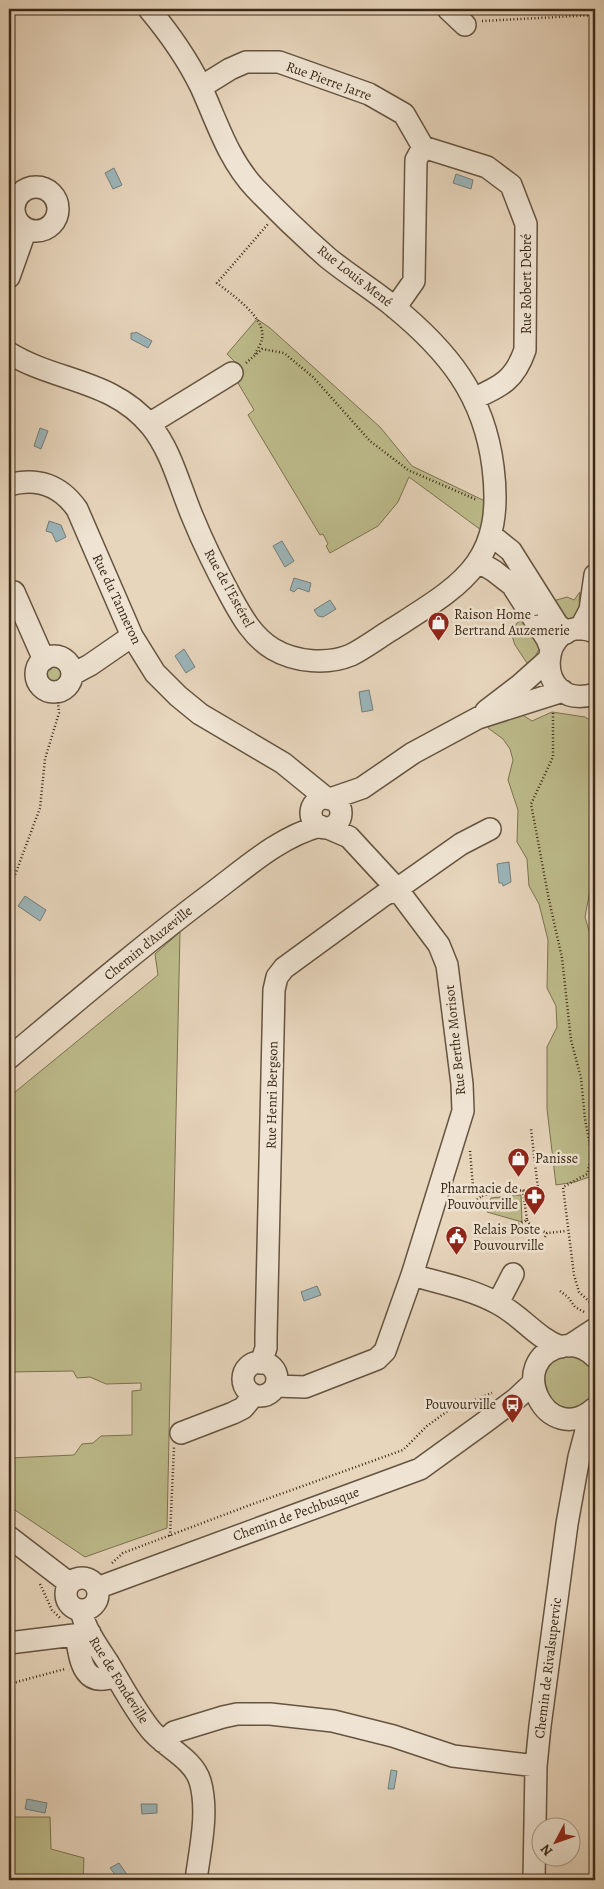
<svg xmlns="http://www.w3.org/2000/svg" width="604" height="1889" font-family="Alegreya,serif">
	<rect width="100%" height="100%" fill="#e7d5bc"/>
	<filter id="stains"><feTurbulence type="fractalNoise" baseFrequency=".004" numOctaves="4"/><feColorMatrix values="0 0 0 0 .2 0 0 0 0 .09 0 0 0 0 .02 0 0 0 .5 -.17"/></filter>
	<radialGradient id="worn" r=".72"><stop offset=".6" stop-color="#630" stop-opacity="0"/><stop offset="1" stop-color="#630" stop-opacity=".3"/></radialGradient>
	<!-- green -->
	<path fill="#bdbb8b" stroke="#7c7250" d="M 257,319 L 270,328 L 380,427 L 412,466 L 487,502 L 481,530 L 409,477 L 398,502 L 378,526 L 330,553 L 326,546 L 328,544 L 323,534 L 320,535 L 248,415 L 254,410 L 235,378 L 237,364 L 227,354 Z
		M 580,592 L 579,602 L 584,603 C 577,617 576,621 560,619 L 553,601 L 567,597 L 574,600 Z
		M 528,616 C 536,634 549,649 527,663 L 515,645 L 511,633 L 517,623 Z
		M43 674a12 12 0 1 1 24 0a12 12 0 1 1-24 0Z
		M 518,712 L 532,721 L 552,712 L 585,717 L 595,723 L 595,863 L 585,917 L 595,951 L 595,1175 L 575,1182 L 556,1185 L 547,1109 L 547,1047 L 557,1027 L 556,1006 L 547,988 L 548,940 L 539,904 L 529,886 L 527,859 L 517,842 L 518,810 L 508,780 L 513,760 L 510,749 L 503,739 L 488,728 L 492,720 Z
		M 180,932 L 167,1528 L 85,1557 L 9,1506 L 9,1458 L 74,1455 L 82,1444 L 93,1443 L 101,1436 L 132,1435 L 132,1391 L 141,1390 L 141,1383 L 106,1384 L 90,1377 L 77,1378 L 73,1371 L 9,1372 L 9,1097 L 158,975 L 155,954 Z
		M 521,1195 L 522,1222 L 487,1212 L 491,1198 Z
		M544 1382a26 26 0 1 1 52 0a26 26 0 1 1-52 0Z
		M 9,1817 L 50,1817 L 51,1849 L 84,1858 L 83,1880 L 9,1880 Z"/>
	<!-- water -->
	<path fill="#9bb6bb" stroke="#747e79" d="M 114,168 L 122,185 L 113,189 L 105,173 Z
		M 456,174 L 473,180 L 471,189 L 453,183 Z
		M 136,332 L 152,341 L 148,348 L 131,339 L 131,333 L 135,333 Z
		M 40,428 L 48,431 L 41,449 L 34,446 Z
		M 49,521 L 61,525 L 66,537 L 56,542 L 52,533 L 46,531 Z
		M 282,541 L 294,561 L 285,567 L 273,546 Z
		M 294,578 L 311,583 L 309,592 L 298,588 L 294,592 L 290,590 Z
		M 330,600 L 336,609 L 323,617 L 318,616 L 314,610 Z
		M 184,649 L 195,667 L 186,673 L 175,656 Z
		M 369,690 L 373,710 L 362,712 L 359,692 Z
		M 509,862 L 511,882 L 503,886 L 502,883 L 499,883 L 497,864 Z
		M 25,896 L 46,910 L 40,921 L 18,906 Z
		M 317,1286 L 321,1295 L 304,1301 L 301,1292 Z
		M 391,1770 L 397,1771 L 394,1789 L 388,1789 Z
		M 27,1799 L 47,1803 L 45,1813 L 25,1809 Z
		M 141,1804 L 157,1804 L 157,1813 L 142,1814 Z
		M 119,1863 L 130,1879 L 119,1880 L 110,1868 Z"/>
	<g fill="none" stroke-linecap="round" stroke-linejoin="round">
		<defs>
			<path id="minor" d="M 448,9 L 465,25
				M 201,87 L 230,69 L 246,62 L 279,62 L 369,94 L 404,114 L 423,147 L 416,160 L 414,281 L 395,308
				M 423,147 L 487,167 L 511,185 L 526,224 L 525,350 C 515,379 502,386 475,398
				M14 209a22 22 0 1 1 44 0a22 22 0 1 1-44 0Z
				M 9,277 L 26,229
				M 9,353 C 56,382 112,379 151,426 C 172,452 180,488 193,518 C 204,545 217,571 231,597 C 242,617 253,637 273,649 C 295,662 327,665 351,655 C 365,648 378,638 391,630 C 463,584 505,563 493,467 C 484,395 448,351 393,306 C 372,289 349,275 328,258 C 303,236 278,212 255,188 C 228,159 217,122 201,87 C 187,58 169,33 149,9
				M 149,424 L 232,373
				M 9,485 C 37,477 60,485 77,509 L 132,636 L 155,673 L 178,696 L 200,714 L 283,763 L 326,798
				M 491,535 L 511,551 L 557,624 L 566,633
				M 479,562 L 494,571 L 512,585 L 547,639 L 551,649
				M 14,592 L 44,660
				M 580,629 L 590,610 L 595,575
				M 595,632 C 538,609 530,713 595,694
				M36 674a18 18 0 1 1 36 0a18 18 0 1 1-36 0Z
				M 73,674 L 90,665 L 132,636
				M 486,711 L 520,685 L 548,660
				M311 813a15 15 0 1 1 30 0a15 15 0 1 1-30 0Z
				M 330,799 L 362,788 L 413,753 L 478,718 L 563,691
				M 328,828 L 349,837 L 397,889 L 439,945 L 447,965 L 462,1084 L 463,1111 L 412,1275 C 440,1283 471,1289 497,1303 C 521,1315 536,1338 561,1347
				M 9,1058 C 77,1001 145,943 216,890 C 249,865 280,837 320,826
				M 498,1303 L 513,1274
				M 569,1346 L 595,1329
				M 595,1357 C 587,1349 575,1344 563,1346 C 503,1358 546,1451 595,1408
				M243 1379a17 17 0 1 1 34 0a17 17 0 1 1-34 0Z
				M 261,1363 L 266,1348 L 266,1336 L 274,990 L 277,977 L 284,968 L 384,895 L 397,889 L 461,844 L 490,829
				M 276,1386 L 305,1387 L 377,1359 L 385,1351 L 412,1275
				M 181,1433 L 233,1413 L 243,1408 L 254,1395
				M 9,1537 L 69,1583
				M66 1594a16 16 0 1 1 32 0a16 16 0 1 1-32 0Z
				M 97,1588 L 420,1469 L 485,1422 L 517,1398 L 533,1383
				M 81,1610 C 85,1630 98,1647 109,1664 C 122,1686 134,1709 150,1729 C 164,1747 193,1758 200,1781 C 209,1812 200,1849 196,1880
				M 76,1635 C 80,1658 82,1689 115,1676
				M 9,1643 L 90,1633
				M 163,1742 L 174,1732 L 223,1717 L 237,1714 L 270,1714 L 333,1721 L 393,1736 L 453,1756 L 536,1766
				M 534,1880 L 536,1766 L 540,1726 L 567,1524 L 579,1457 L 591,1412"/>
		</defs>
		<!-- minor casing -->
		<use href="#minor" stroke="#655440" stroke-width="24"/>
		<!-- path -->
		<path stroke="#3a2916" stroke-width="2.5" stroke-dasharray="1 2.5" stroke-linecap="butt" d="M 482,21 L 595,15
			M 255,354 C 257,350 261,344 262,339 C 267,318 231,294 217,283 L 268,224
			M 246,363 L 262,349 L 284,353 L 313,377 L 370,441 L 408,470 L 477,500
			M 553,713 L 553,757 L 531,804 L 549,900 L 562,958 L 571,1040 L 581,1078 L 585,1119 L 592,1156 L 587,1174 L 563,1187 L 574,1275 L 579,1292 L 595,1307
			M 9,891 L 40,808 L 45,759 L 59,713 L 57,692
			M 470,1151 L 473,1187 L 482,1196 L 491,1193 L 538,1189 L 531,1129
			M 452,1203 L 467,1207 L 482,1196
			M 527,1220 L 531,1226 L 547,1233
			M 512,1227 L 527,1220 L 523,1190
			M 545,1237 L 547,1233 L 567,1231
			M 560,1291 L 568,1297 L 575,1307 L 586,1313
			M 170,1536 L 174,1447
			M 112,1563 L 123,1553 L 250,1505 L 403,1450 L 427,1426 L 449,1410 L 492,1393
			M 40,1584 L 52,1610 L 60,1618
			M 9,1684 L 65,1669"/>
		<!-- minor -->
		<use href="#minor" stroke="#efe4d3" stroke-width="21"/>
	</g>
	<!-- icons -->
	<defs>
		<symbol id="shop-pin" viewBox="-11 -11 22 30"><path d="M0 17L-7.5 6A9.5 9.5 0 1 1 7.5 6Z" fill="#8f2418" stroke="#efe4d3"/><path d="M-5-2.5h2.3a2.7 3.5 0 0 1 5.4 0H5L5.5 6h-11ZM-1.5-2.5h3a1.5 2.3 0 0 0-3 0Z" fill="#fff"/></symbol>
		<symbol id="pharmacy-pin" viewBox="-11 -11 22 30"><path d="M0 17L-7.5 6A9.5 9.5 0 1 1 7.5 6Z" fill="#8f2418" stroke="#efe4d3"/><path d="M-2-6h4v4h4v4h-4v4h-4v-4h-4v-4h4Z" fill="#fff"/></symbol>
		<symbol id="civic-pin" viewBox="-11 -11 22 30"><path d="M0 17L-7.5 6A9.5 9.5 0 1 1 7.5 6Z" fill="#8f2418" stroke="#efe4d3"/><path d="M-.6-6.5H3V-4.5H.6V-3L4-1V1h2V6H-6V1h2V-1L-.6-3ZM-1.2 2.5V6h2.4V2.5Z" fill="#fff"/></symbol>
		<symbol id="bus-pin" viewBox="-11 -11 22 30"><path d="M0 17L-7.5 6A9.5 9.5 0 1 1 7.5 6Z" fill="#8f2418" stroke="#efe4d3"/><path d="M-5-6H5V4H4V6H2V4H-2V6H-4V4H-5ZM-3.5-4V0h7V-4ZM-3.5 1.2v1.5H-2V1.2ZM2 1.2v1.5H3.5V1.2Z" fill="#fff"/></symbol>
	</defs>
	<g fill-rule="evenodd">
		<use href="#shop-pin" x="426" y="610" width="25" height="34"/>
		<use href="#shop-pin" x="506" y="1146" width="25" height="34"/>
		<use href="#pharmacy-pin" x="522" y="1184" width="25" height="34"/>
		<use href="#civic-pin" x="444" y="1224" width="25" height="34"/>
		<use href="#bus-pin" x="500" y="1392" width="25" height="34"/>
	</g>
	<g text-anchor="middle" dominant-baseline="central" stroke-width="5" stroke-linejoin="round" paint-order="stroke">
		<!-- street labels -->
		<g font-size="14" fill="#3a2916" stroke="#efe4d3">
			<text transform="translate(329 81) rotate(20)">Rue Pierre Jarre</text>
			<text transform="translate(355 276) rotate(38)">Rue Louis Mené</text>
			<text transform="translate(526 284) rotate(-90)">Rue Robert Debré</text>
			<text transform="translate(229 588) rotate(61)">Rue de l'Estérel</text>
			<text transform="translate(117 599) rotate(65)">Rue du Tanneron</text>
			<text transform="translate(148 943) rotate(-39)">Chemin d'Auzeville</text>
			<text transform="translate(455 1040) rotate(-96)">Rue Berthe Morisot</text>
			<text transform="translate(272 1095) rotate(-89)">Rue Henri Bergson</text>
			<text transform="translate(296 1514) rotate(-20)">Chemin de Pechbusque</text>
			<text transform="translate(548 1668) rotate(-83)">Chemin de Rivalsupervic</text>
			<text transform="translate(119 1680) rotate(58)">Rue de Fondeville</text>
		</g>
		<!-- poi labels -->
		<g font-size="14" fill="#3a2916" stroke="#efe4d3" text-anchor="start">
			<text x="454" y="614">Raison Home -<tspan x="454" dy="16">Bertrand Auzemerie</tspan></text>
			<text x="535" y="1158">Panisse</text>
			<text x="518" y="1188" text-anchor="end">Pharmacie de<tspan x="518" dy="16">Pouvourville</tspan></text>
			<text x="473" y="1229">Relais Poste<tspan x="473" dy="16">Pouvourville</tspan></text>
			<text x="496" y="1404" text-anchor="end">Pouvourville</text>
		</g>
	</g>
	<!-- margin -->
	<rect width="604" height="1889" fill="none" stroke="#e7d5bc" stroke-width="30"/>
	<rect x="10" y="10" width="584" height="1869" fill="none" stroke="#3a2916" stroke-width="2.5"/>
	<rect x="15" y="15" width="574" height="1859" fill="none" stroke="#3a2916"/>
	<!-- north arrow -->
	<g transform="translate(556 1842) rotate(229)"><circle r="24" fill="#efe4d3" stroke="#a79987"/>
	<path d="M0-4L9 19L0 12L-9 19Z" fill="#8f2418"/>
	<text y="-8" font-size="14" font-weight="bold" text-anchor="middle" fill="#3a2916">N</text>
	</g>
	<rect width="100%" height="100%" filter="url(#stains)"/>
	<rect width="100%" height="100%" fill="url(#worn)"/>
</svg>
